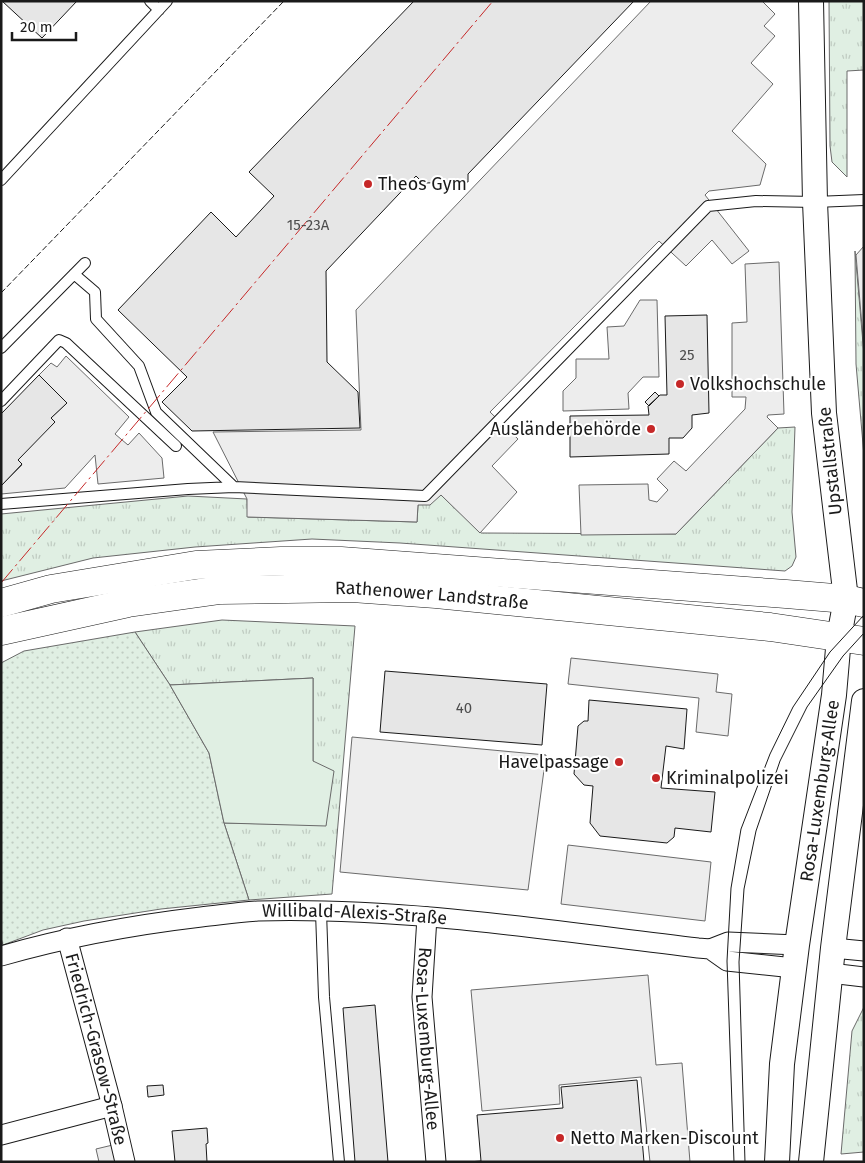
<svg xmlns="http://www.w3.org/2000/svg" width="865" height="1163" font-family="'Fira Sans',sans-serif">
	<defs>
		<pattern id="grass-tufts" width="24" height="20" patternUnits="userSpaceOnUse" patternTransform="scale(1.25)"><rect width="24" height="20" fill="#e0efe3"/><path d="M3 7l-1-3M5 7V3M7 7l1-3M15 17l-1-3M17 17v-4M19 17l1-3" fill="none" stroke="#c0ccc2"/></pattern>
		<pattern id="park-dots" width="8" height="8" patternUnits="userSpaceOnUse" patternTransform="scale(1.25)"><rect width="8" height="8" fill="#e0efe3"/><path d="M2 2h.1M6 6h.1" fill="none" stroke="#c0ccc2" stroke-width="1.8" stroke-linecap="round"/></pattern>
	</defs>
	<rect width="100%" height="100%" fill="#fff"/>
	<!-- grass -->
	<path fill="url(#grass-tufts)" stroke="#6a6a6a" d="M 829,1 L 864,1 L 864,70 L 847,71 L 847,177 L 832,162 L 830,146 Z
		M 855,251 L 864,355 L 864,456 L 856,364 Z
		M 795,427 L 792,512 L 796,557 L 792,566 L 785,571 L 400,543 L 312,539 L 195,547 L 93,558 L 1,581 L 1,514 L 188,496 L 247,499 L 248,517 L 417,522 L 418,505 L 441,495 L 481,533 L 676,534 L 778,428 Z
		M 222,620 L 355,626 L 332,894 L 249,900 L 224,823 L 326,825 L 313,761 L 313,678 L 170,685 L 135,632 Z
		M 864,1007 L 864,1152 L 841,1154 L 852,1031 Z"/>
	<!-- park -->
	<path fill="url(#park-dots)" stroke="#6a6a6a" d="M 135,632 L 170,685 L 209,753 L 224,823 L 249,900 L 161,909 L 84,921 L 43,930 L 3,945 L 1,938 L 1,663 L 24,651 Z"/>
	<!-- pitch -->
	<path fill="#e0efe3" stroke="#6a6a6a" d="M 313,678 L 313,761 L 334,771 L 326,826 L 224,823 L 209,753 L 170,685 Z"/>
	<!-- parking -->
	<path fill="#ededed" stroke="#6a6a6a" d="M 651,1 L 762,1 L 775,14 L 764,26 L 775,36 L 751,63 L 773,84 L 732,131 L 766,164 L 760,185 L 709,191 L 705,195 L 749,251 L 732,264 L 712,240 L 686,266 L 659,241 L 490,412 L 518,439 L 492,466 L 517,492 L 480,533 L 441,495 L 430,505 L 418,505 L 417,522 L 247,517 L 247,499 L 213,432 L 361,430 L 356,310 Z
		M 864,246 L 864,350 L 856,255 Z
		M 779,262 L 784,414 L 768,415 L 767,417 L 778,428 L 676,534 L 581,535 L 579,485 L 648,484 L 649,500 L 657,502 L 668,490 L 657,479 L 674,461 L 686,471 L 745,409 L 746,397 L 732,397 L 732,323 L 747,322 L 745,264 Z
		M 640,300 L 657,300 L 659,377 L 643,377 L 628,393 L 629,409 L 563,411 L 563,391 L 576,378 L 576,359 L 609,359 L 607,327 L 624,326 Z
		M 66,356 L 129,417 L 115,434 L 128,445 L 139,433 L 162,458 L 164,478 L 98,484 L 95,455 L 65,488 L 1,494 L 1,486 L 22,465 L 18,460 L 51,418 L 67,403 L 39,375 L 51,363 L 57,367 Z
		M 571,658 L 718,674 L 716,692 L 732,694 L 728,736 L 696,732 L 699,698 L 568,684 Z
		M 352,737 L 546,755 L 528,890 L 340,872 Z
		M 568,845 L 711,862 L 705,921 L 561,904 Z
		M 648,975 L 656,1065 L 682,1063 L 690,1162 L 650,1162 L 641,1077 L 559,1085 L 560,1104 L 482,1111 L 471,990 Z
		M 121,1143 L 125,1162 L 99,1162 L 96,1149 Z"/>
	<!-- building -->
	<path fill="#e6e6e6" stroke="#1a1a1a" d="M 2,1 L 77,1 L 42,38 Z
		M 414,1 L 634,1 L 468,174 L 468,182 L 423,183 L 416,176 L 326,271 L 327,362 L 358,392 L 360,428 L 192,431 L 162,402 L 187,377 L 118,310 L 211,212 L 236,237 L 274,196 L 249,172 Z
		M 707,315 L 709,413 L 692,415 L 692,428 L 683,438 L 669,438 L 669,454 L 570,457 L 570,416 L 649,415 L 648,406 L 660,395 L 667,395 L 665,316 Z
		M 39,375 L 67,403 L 51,418 L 55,422 L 18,460 L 22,464 L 1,486 L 1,414 Z
		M 655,392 L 659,396 L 649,406 L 645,402 Z
		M 385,671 L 547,684 L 542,745 L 380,732 Z
		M 589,700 L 687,709 L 684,749 L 666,746 L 661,788 L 715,792 L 711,832 L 675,828 L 674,837 L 667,843 L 600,836 L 590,823 L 593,786 L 584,785 L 574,774 L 578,726 L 584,721 L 588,721 Z
		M 375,1005 L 388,1162 L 355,1162 L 343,1008 Z
		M 637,1080 L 644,1162 L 468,1162 L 481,1161 L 477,1115 L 563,1108 L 561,1087 Z
		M 163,1085 L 164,1095 L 148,1097 L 147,1086 Z
		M 207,1128 L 208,1143 L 206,1144 L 207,1162 L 210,1162 L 175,1162 L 172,1131 Z"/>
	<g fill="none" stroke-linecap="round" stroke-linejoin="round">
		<defs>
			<path id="service" d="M 150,1 L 159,10
				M 1,180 L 167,1
				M 74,274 L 95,292 L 96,319 L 139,366 L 156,412 L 234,487
				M 1,348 L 85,263
				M 1,401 L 59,340 L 66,343 L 176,446
				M 1,504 L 188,489 L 234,487 L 425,496 L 708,206 L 756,201 L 815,202 L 864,200
				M 321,912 L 324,997 L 339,1162"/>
			<g id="minor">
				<path id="s1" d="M 427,917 L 422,997 L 436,1162"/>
				<path id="s2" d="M 67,938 L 112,1106 L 125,1162"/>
				<path d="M 833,948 L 864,951"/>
				<path d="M 710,949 L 728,942 L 797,945"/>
				<path id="s3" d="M 1,956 C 67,937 133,925 201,917 C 220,915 239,912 258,911 C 405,907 553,931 698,948 L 710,949 L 727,961 L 794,968"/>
				<path d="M 830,973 L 864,977"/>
				<path d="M 1,1135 L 112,1106"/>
			</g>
			<g id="tertiary">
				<path id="s4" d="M 777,1162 L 782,1064 L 797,945 L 834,695 L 839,637 L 846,599 L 824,413 L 815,202 L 811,1"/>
				<path d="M 811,1162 L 833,948 L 864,701"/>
			</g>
			<g id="primary">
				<path d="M 1,603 L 51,589 L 196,565 L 281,561 L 341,561 L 786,594 L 846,599 L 864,603"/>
				<path id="s5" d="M 1,631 L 128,603 L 220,590 L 352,588 L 436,594 L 770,627 L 864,641"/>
			</g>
		</defs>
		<!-- service casing -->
		<use href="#service" stroke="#1a1a1a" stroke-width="12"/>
		<!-- minor casing -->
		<use href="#minor" stroke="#1a1a1a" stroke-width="21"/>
		<!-- tertiary casing -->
		<use href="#tertiary" stroke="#1a1a1a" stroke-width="26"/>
		<!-- primary casing -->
		<use href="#primary" stroke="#1a1a1a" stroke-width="29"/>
		<!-- service -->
		<use href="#service" stroke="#fff" stroke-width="10"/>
		<!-- minor -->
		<use href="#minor" stroke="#fff" stroke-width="19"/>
		<!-- tertiary -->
		<use href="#tertiary" stroke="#fff" stroke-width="24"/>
		<!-- primary -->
		<use href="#primary" stroke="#fff" stroke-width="28"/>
		<!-- tram -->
		<path stroke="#1a1a1a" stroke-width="1" d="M 734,1162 L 727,961 L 731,888 L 741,829 L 770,754 L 793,707 L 830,652 L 864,615
			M 745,1162 L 739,962 L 744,889 L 756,831 L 780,761 L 807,707 L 843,656 L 864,633"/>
		<!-- fence -->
		<path stroke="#1a1a1a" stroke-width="1" stroke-dasharray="6 2.5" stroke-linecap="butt" d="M 1,293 L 284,1"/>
		<!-- power -->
		<path stroke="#c62828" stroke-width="1" stroke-dasharray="18 4 2.5 4" stroke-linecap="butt" d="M 1,583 L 493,1"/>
	</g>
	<!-- markers -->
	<g fill="#c62828" stroke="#fff" stroke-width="2">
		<circle cx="368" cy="184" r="5"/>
		<circle cx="680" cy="384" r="5"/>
		<circle cx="651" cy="429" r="5"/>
		<circle cx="619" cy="762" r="5"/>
		<circle cx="656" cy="778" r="5"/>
		<circle cx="560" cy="1138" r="5"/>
	</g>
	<g text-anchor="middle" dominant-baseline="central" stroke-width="4" stroke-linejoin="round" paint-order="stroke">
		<!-- number labels -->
		<g font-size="15" fill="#4d4d4d">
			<text x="308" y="225">15-23A</text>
			<text x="687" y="355">25</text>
			<text x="464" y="708">40</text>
		</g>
		<!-- poi labels -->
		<g font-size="18" fill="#1a1a1a" stroke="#fff" text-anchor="start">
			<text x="378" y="184">Theos Gym</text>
			<text x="690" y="384">Volkshochschule</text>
			<text x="641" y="429" text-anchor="end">Ausländerbehörde</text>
			<text x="609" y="762" text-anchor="end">Havelpassage</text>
			<text x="666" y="778">Kriminalpolizei</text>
			<text x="570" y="1138">Netto Marken-Discount</text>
		</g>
		<!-- street labels -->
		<g font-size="18" fill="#1a1a1a" stroke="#fff">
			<text transform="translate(830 461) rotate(-96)">Upstallstraße</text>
			<text stroke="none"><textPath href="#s5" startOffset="435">Rathenower Landstraße</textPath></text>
			<text stroke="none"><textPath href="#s4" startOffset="374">Rosa-Luxemburg-Allee</textPath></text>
			<text stroke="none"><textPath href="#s3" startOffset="358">Willibald-Alexis-Straße</textPath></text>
			<text stroke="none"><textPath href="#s1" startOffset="122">Rosa-Luxemburg-Allee</textPath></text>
			<text stroke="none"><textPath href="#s2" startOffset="115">Friedrich-Grasow-Straße</textPath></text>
		</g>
	</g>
	<!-- border -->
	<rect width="865" height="1163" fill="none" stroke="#1a1a1a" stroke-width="5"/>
	<!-- scale -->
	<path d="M12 32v8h64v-8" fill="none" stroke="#1a1a1a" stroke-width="2.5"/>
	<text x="20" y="32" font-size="15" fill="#1a1a1a" stroke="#ffffff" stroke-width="4" paint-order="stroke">20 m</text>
</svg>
